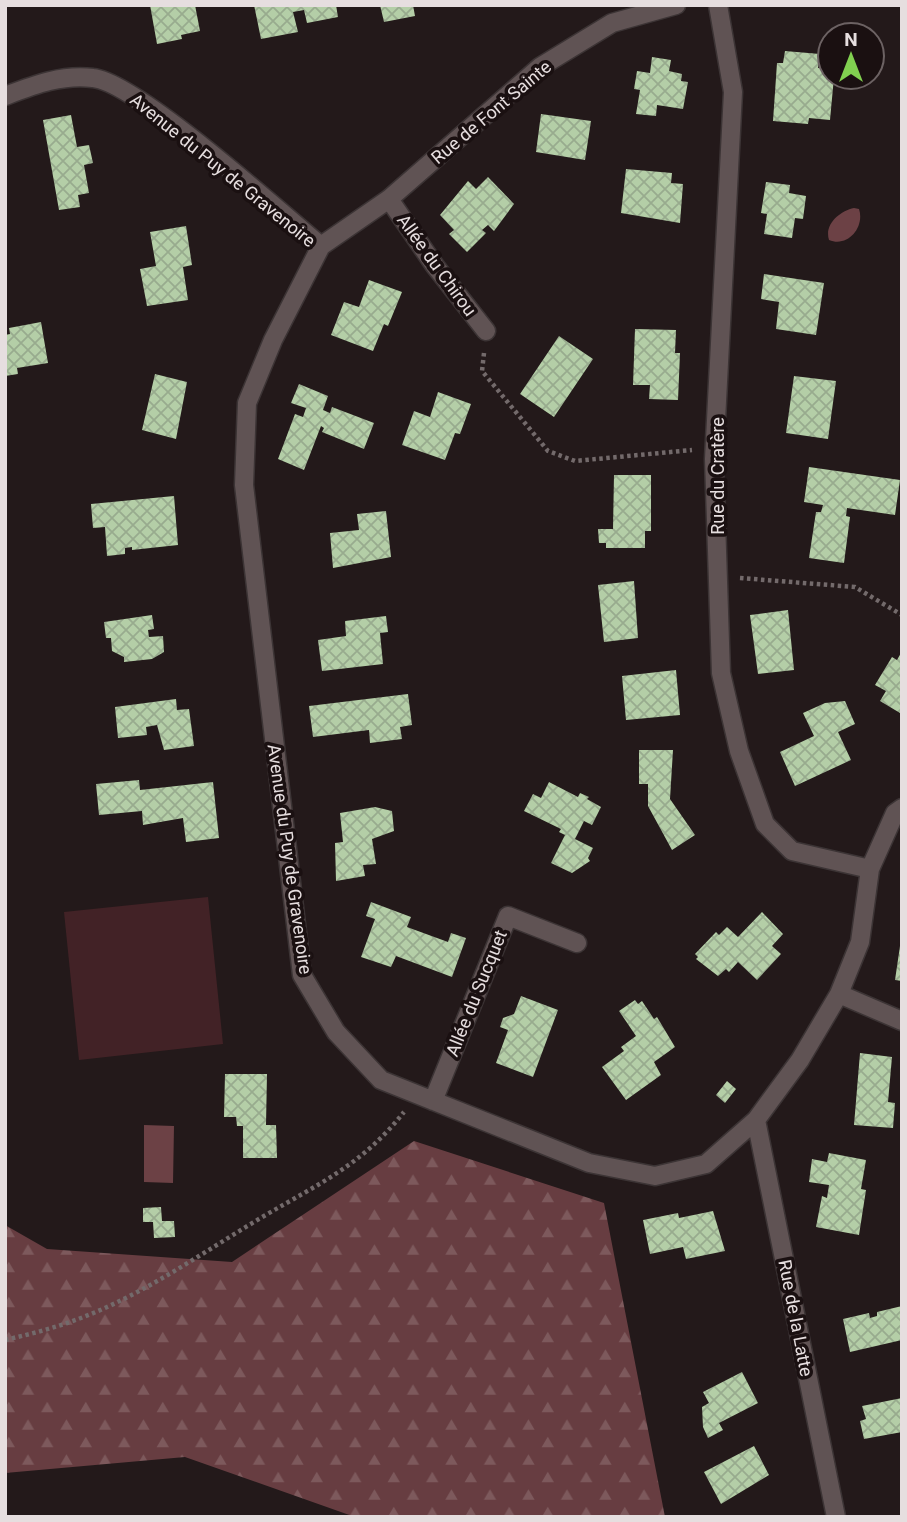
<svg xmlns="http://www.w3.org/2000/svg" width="907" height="1522" font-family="Roboto,sans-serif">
	<defs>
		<pattern id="forest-firs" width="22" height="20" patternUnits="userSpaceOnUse" patternTransform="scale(1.75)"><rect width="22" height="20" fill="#673d41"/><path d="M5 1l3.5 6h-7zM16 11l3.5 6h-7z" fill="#7d595c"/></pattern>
		<pattern id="building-cross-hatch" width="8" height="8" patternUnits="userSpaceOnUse" patternTransform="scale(1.75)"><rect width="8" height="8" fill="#b4cea7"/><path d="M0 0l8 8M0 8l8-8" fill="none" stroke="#98ab8e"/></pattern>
	</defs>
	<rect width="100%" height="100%" fill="#23191a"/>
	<!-- green -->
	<path fill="#422226" d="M 208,897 L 223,1044 L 79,1060 L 64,912 Z"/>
	<!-- forest -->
	<path fill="url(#forest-firs)" d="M 414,1141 L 604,1203 L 665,1517 L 355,1517 L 185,1457 L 5,1473 L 5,1225 L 47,1249 L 232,1262 Z"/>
	<!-- water -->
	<path fill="#6c4145" d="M 854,208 L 859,209 C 865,227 848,248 829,240 C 824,224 840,211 854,208 Z
		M 144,1125 L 174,1126 L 173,1183 L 144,1182 Z"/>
	<!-- building -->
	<path fill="url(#building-cross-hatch)" d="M 150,5 L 195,5 L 200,31 L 181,35 L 182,39 L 157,44 Z
		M 254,5 L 336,5 L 338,17 L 307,23 L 304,10 L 293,12 L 298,32 L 261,39 Z
		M 380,5 L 413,5 L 415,16 L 384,22 Z
		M 785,51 L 820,54 L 818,68 L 830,69 L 830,77 L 834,77 L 830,120 L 809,118 L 808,124 L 773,121 L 777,63 L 783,63 Z
		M 652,57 L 671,60 L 669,71 L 682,74 L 681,81 L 688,82 L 683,109 L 657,105 L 656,116 L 636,114 L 640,90 L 634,89 L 637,71 L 650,73 Z
		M 541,114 L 591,121 L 585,160 L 536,152 Z
		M 71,115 L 77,147 L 89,145 L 93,163 L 84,165 L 89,193 L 78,195 L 80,207 L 59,210 L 43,120 Z
		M 626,169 L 672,173 L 671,183 L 683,184 L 680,223 L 621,213 Z
		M 488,177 L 514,204 L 494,231 L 488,225 L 482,230 L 486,233 L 467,252 L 449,234 L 454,230 L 440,215 L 468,181 L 476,189 Z
		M 766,182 L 790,185 L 789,193 L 806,196 L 803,219 L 795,218 L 792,238 L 764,234 L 767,214 L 761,213 Z
		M 186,226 L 192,265 L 183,267 L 188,300 L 147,306 L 140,269 L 156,266 L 150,232 Z
		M 764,274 L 824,283 L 816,335 L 776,329 L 779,302 L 761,299 Z
		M 369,280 L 402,292 L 388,326 L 384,324 L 373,351 L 331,335 L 344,302 L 359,307 Z
		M 41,322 L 48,363 L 17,368 L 18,374 L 5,376 L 5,335 L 10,334 L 9,328 Z
		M 635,329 L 676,330 L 675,353 L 680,353 L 678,400 L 649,399 L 650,385 L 633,385 Z
		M 559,336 L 593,359 L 554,417 L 520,394 Z
		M 155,374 L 187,382 L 176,439 L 142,430 Z
		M 794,376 L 836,381 L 828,439 L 786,433 Z
		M 299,384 L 328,396 L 323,410 L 330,413 L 332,407 L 374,423 L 364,449 L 322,432 L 324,428 L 321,426 L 304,470 L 278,459 L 295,414 L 303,417 L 306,408 L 291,403 Z
		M 438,392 L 471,404 L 460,434 L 455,433 L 445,460 L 402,445 L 414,411 L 430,417 Z
		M 809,467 L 900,480 L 895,515 L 847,508 L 846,516 L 850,517 L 844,563 L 809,558 L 816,512 L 821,512 L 823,505 L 804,502 Z
		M 614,475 L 651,475 L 651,531 L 645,531 L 645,548 L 606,548 L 606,543 L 599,543 L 598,529 L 613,529 Z
		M 174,496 L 178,545 L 132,550 L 132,547 L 125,548 L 125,554 L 107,556 L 105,527 L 93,528 L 91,504 Z
		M 386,511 L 391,557 L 333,568 L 330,533 L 359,530 L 357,514 Z
		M 634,581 L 638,638 L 604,642 L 598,585 Z
		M 788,610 L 794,670 L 758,674 L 750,615 Z
		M 152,615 L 154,629 L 148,630 L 149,637 L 163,636 L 164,652 L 152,659 L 124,662 L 124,657 L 112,651 L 111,638 L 106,638 L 104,622 Z
		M 386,616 L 388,632 L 380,633 L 383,664 L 322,671 L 318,640 L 346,636 L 345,621 Z
		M 902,651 L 902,709 L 900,713 L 880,701 L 886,691 L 875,685 L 892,657 L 897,660 Z
		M 676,670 L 680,715 L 626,720 L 622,676 Z
		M 408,694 L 412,725 L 400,727 L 402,739 L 370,743 L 369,730 L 313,737 L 309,706 Z
		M 176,699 L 177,710 L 189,709 L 194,746 L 164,750 L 157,725 L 146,727 L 147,735 L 118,738 L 115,707 Z
		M 845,701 L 855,724 L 838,732 L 851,760 L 795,786 L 780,752 L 814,736 L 803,713 L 825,703 Z
		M 639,750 L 673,750 L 670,799 L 695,835 L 672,850 L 648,806 L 648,784 L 639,784 Z
		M 139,780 L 140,790 L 213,782 L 219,838 L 186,842 L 183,818 L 143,825 L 142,811 L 99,815 L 96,784 Z
		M 549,782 L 578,797 L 580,793 L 589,797 L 587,799 L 601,807 L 592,825 L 584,821 L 575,839 L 593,848 L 588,858 L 590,861 L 572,873 L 551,863 L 565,835 L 559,832 L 561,829 L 524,811 L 533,794 L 541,798 Z
		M 375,807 L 392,811 L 394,831 L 372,839 L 376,864 L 363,865 L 365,876 L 336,881 L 335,843 L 343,842 L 340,813 Z
		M 371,902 L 411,917 L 407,927 L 448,942 L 451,933 L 466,938 L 452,977 L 396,956 L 391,967 L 361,957 L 375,919 L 366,916 Z
		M 762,912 L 783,934 L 772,946 L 781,954 L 757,980 L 738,962 L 729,972 L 726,969 L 718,976 L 696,959 L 698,957 L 695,954 L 716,932 L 719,935 L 727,927 L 738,937 Z
		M 900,946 L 902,946 L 902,981 L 895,980 Z
		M 521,996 L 558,1010 L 533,1077 L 496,1063 L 508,1030 L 500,1027 L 503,1018 L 514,1014 Z
		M 635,1000 L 638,1004 L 642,1001 L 654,1019 L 657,1017 L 675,1047 L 654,1062 L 661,1075 L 626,1100 L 602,1067 L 624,1051 L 621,1047 L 636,1036 L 619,1011 Z
		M 860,1053 L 892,1057 L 888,1102 L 895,1103 L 893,1128 L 854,1125 Z
		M 225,1074 L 267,1074 L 266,1125 L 276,1125 L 277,1158 L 243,1158 L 243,1126 L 237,1126 L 236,1117 L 224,1117 Z
		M 727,1081 L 736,1089 L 725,1103 L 716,1095 Z
		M 829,1153 L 866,1160 L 861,1189 L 866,1190 L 859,1235 L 816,1227 L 822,1196 L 827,1198 L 829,1185 L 809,1182 L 812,1159 L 827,1162 Z
		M 161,1207 L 162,1221 L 174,1221 L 175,1237 L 154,1238 L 153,1222 L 143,1222 L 143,1208 Z
		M 713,1211 L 725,1251 L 686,1259 L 683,1247 L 650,1254 L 643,1220 L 678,1213 L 679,1218 Z
		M 902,1306 L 902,1340 L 850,1352 L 843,1319 L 869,1313 L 870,1318 L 877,1316 L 877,1312 Z
		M 742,1372 L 758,1403 L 719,1423 L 723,1430 L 708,1438 L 703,1427 L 702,1407 L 709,1403 L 703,1392 Z
		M 902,1398 L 902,1432 L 864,1439 L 860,1421 L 866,1419 L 862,1406 Z
		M 754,1446 L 769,1475 L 721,1504 L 704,1472 Z"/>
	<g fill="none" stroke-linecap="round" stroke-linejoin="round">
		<defs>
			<path id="minor" d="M 676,5 L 612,23 L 540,67 L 389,199 L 321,246 L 273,340 L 247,403 L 244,485 L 302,975 L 336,1032 L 381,1080 L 589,1163 L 655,1176 L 706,1164 L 756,1120 L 800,1060 L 839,994 L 860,942 L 870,869 L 895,813 L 902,808
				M 718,5 L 733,92 L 714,459 L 721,673 L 739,751 L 765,824 L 792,851 L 870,869
				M 5,96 C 34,85 62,74 93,78 C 136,82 280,212 321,246
				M 389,199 L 435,266 L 486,331
				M 839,994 L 902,1021
				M 433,1101 L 508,916 L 577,943
				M 756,1120 L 836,1517"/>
		</defs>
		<!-- minor casing -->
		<use href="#minor" stroke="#3c3435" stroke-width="21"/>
		<!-- path -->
		<path stroke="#736a6b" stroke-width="4.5" stroke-dasharray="3.5 3.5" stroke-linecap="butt" d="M 484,353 L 482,371 L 548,451 L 575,461 L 692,450
			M 740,578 L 855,587 L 902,615
			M 5,1340 C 26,1335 47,1330 67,1323 C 138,1299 200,1254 264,1216 C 320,1183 362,1165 404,1112"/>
		<!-- minor -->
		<use href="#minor" stroke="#605354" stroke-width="18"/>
	</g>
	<g text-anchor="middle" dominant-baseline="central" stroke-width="7" stroke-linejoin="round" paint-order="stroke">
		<!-- street labels -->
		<g font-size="18" fill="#e6dedf" stroke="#1a1011">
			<text transform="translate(491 112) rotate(-40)">Rue de Font Sainte</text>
			<text transform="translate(223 170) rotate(39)">Avenue du Puy de Gravenoire</text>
			<text transform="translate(437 265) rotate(54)">Allée du Chirou</text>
			<text transform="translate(717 476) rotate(-90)">Rue du Cratère</text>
			<text transform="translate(290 859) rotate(82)">Avenue du Puy de Gravenoire</text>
			<text transform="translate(476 993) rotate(-68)">Allée du Sucquet</text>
			<text transform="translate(796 1318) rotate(79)">Rue de la Latte</text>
		</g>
	</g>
	<!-- border -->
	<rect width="907" height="1522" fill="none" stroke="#e6dedf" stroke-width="14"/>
	<!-- north arrow -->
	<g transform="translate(851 56)"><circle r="33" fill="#1a1011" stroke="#6c6263" stroke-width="2"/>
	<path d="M0-5L12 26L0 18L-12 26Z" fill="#81d050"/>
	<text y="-10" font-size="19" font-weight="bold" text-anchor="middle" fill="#e6dedf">N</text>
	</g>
</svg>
